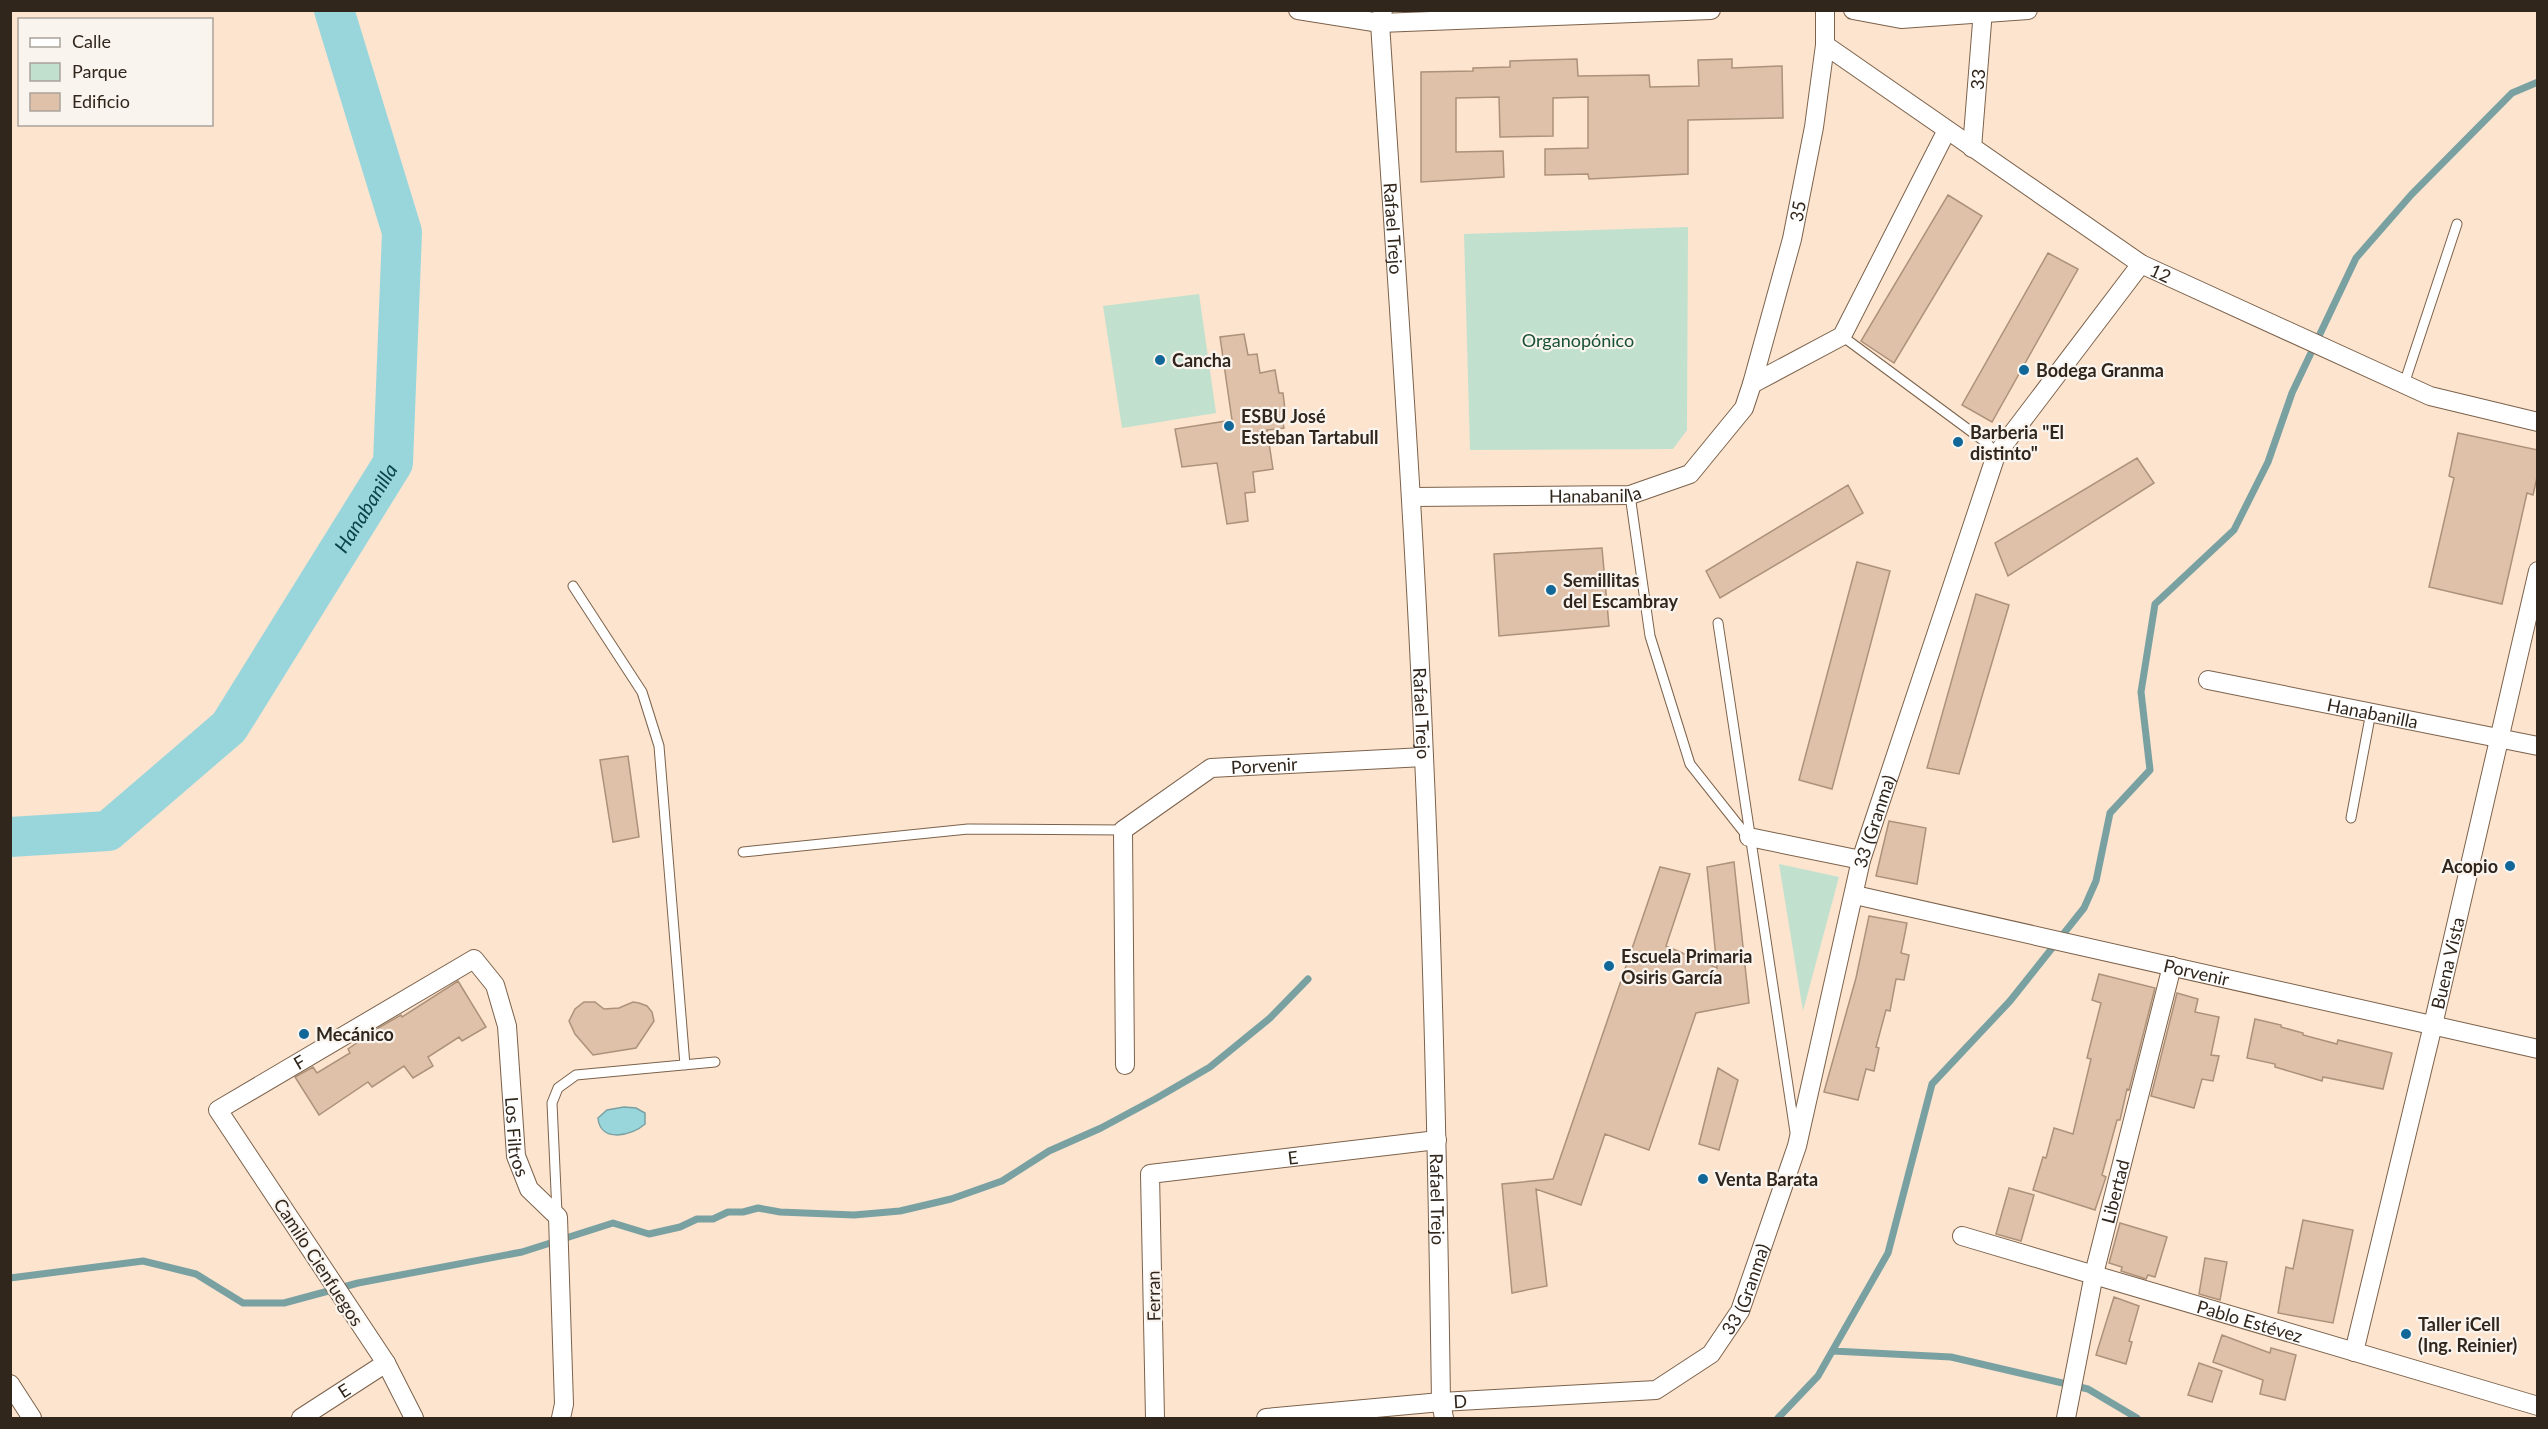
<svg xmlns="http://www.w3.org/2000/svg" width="2548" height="1429" font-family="Lato,sans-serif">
	<rect width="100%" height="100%" fill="#fce4cf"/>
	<!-- green -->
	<path fill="#c1e0ce" d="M 1688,227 L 1687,430 L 1673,449 L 1470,450 L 1464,234 Z
		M 1199,294 L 1216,413 L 1122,428 L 1103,306 Z
		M 1779,864 L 1839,877 L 1803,1011 Z"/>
	<!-- water -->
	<path fill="#99d6dc" stroke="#7aa1a2" stroke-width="1.5" d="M 624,1107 L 636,1108 L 645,1113 L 645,1124 C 632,1136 600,1143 598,1118 L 607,1110 Z"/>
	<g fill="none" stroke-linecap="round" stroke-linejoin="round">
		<!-- stream -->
		<path stroke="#7aa1a2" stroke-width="7" d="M 10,1278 L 143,1261 L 196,1274 L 243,1303 L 284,1303 L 358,1283 L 522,1252 L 613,1223 L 649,1234 L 680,1227 L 697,1219 L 713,1219 L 728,1212 L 743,1212 L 758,1208 L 780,1212 L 854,1215 L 900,1211 L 951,1199 L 1002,1181 L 1049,1151 L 1101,1128 L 1155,1099 L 1210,1067 L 1270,1018 L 1308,979
			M 1833,1351 L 1951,1357 L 2088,1389 L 2137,1418
			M 1778,1418 L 1818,1376 L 1888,1253 L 1932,1084 L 2010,1001 L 2084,908 L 2096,881 L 2110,813 L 2150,770 L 2141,692 L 2155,604 L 2234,530 L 2268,462 L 2292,393 L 2356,258 L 2411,195 L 2512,93 L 2538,82"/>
		<!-- river -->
		<path stroke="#99d6dc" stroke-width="40" id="s1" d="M 10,837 L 108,831 L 229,727 L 393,463 L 402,232 L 334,10"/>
	</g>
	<!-- building -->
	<path fill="#dec1a8" stroke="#ad9179" stroke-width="1.5" d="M 1577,59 L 1578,76 L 1649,75 L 1650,87 L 1699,86 L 1698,60 L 1732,59 L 1732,68 L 1782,66 L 1783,118 L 1688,120 L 1688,174 L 1589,179 L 1588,174 L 1545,175 L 1545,149 L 1588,148 L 1588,97 L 1553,98 L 1553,136 L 1500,137 L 1499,97 L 1456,98 L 1456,152 L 1503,151 L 1504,177 L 1421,182 L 1421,72 L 1473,71 L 1473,68 L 1510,67 L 1510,61 Z
		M 1948,195 L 1982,216 L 1894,363 L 1861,341 Z
		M 2048,253 L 2078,269 L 1992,422 L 1962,405 Z
		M 1244,334 L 1248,355 L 1257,354 L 1260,373 L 1275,370 L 1279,393 L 1283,393 L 1285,410 L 1281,411 L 1284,428 L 1267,430 L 1273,469 L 1253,472 L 1255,492 L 1245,493 L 1248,521 L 1227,524 L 1217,463 L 1182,467 L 1175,429 L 1232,420 L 1220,337 Z
		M 2458,433 L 2538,450 L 2538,473 L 2533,495 L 2527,493 L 2502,604 L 2429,587 L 2454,478 L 2449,476 Z
		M 2137,458 L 2154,483 L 2008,576 L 1995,543 Z
		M 1848,485 L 1863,513 L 1720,598 L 1706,571 Z
		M 1602,548 L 1609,626 L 1499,636 L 1494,554 Z
		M 1857,562 L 1890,571 L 1832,789 L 1799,780 Z
		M 1976,594 L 2009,605 L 1959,774 L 1927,768 Z
		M 628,756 L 639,837 L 613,842 L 600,760 Z
		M 1889,821 L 1926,828 L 1917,884 L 1876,876 Z
		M 1734,862 L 1749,1003 L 1696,1013 L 1649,1150 L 1605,1134 L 1581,1205 L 1536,1189 L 1547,1286 L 1512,1293 L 1502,1184 L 1553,1179 L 1660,867 L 1690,874 L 1666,946 L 1717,968 L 1707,867 Z
		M 1869,916 L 1907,923 L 1901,953 L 1909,955 L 1904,980 L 1896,979 L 1890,1011 L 1886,1010 L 1876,1047 L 1879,1048 L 1874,1071 L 1866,1069 L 1858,1100 L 1824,1092 L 1856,978 Z
		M 2099,974 L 2155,988 L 2129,1090 L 2127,1089 L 2120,1120 L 2117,1120 L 2102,1175 L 2106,1177 L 2095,1210 L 2033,1190 L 2043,1157 L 2046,1158 L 2054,1128 L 2073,1134 L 2091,1059 L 2087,1058 L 2101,1003 L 2092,1000 Z
		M 458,981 L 486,1027 L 462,1041 L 459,1037 L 428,1057 L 433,1066 L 413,1078 L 404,1066 L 372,1087 L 368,1082 L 319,1115 L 295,1077 L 313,1067 L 317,1073 L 350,1053 L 348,1049 L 380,1027 L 401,1015 L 402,1017 Z
		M 2177,993 L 2198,999 L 2195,1012 L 2219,1017 L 2211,1055 L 2219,1056 L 2213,1081 L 2202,1079 L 2194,1108 L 2151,1096 Z
		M 584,1002 L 595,1002 L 604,1009 L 619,1008 L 633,1002 L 639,1003 L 647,1006 L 652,1012 L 654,1021 L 636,1048 L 593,1055 L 575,1034 L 569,1021 L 575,1009 Z
		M 2255,1019 L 2281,1025 L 2281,1027 L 2303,1033 L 2303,1035 L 2337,1044 L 2338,1040 L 2392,1053 L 2383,1089 L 2323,1077 L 2322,1081 L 2275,1067 L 2275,1064 L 2247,1058 Z
		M 1718,1068 L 1738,1080 L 1719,1150 L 1699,1144 Z
		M 2009,1188 L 2034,1195 L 2021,1241 L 1996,1234 Z
		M 2303,1220 L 2353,1230 L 2333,1323 L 2278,1313 L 2286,1267 L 2293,1269 Z
		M 2120,1223 L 2167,1237 L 2155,1277 L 2148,1275 L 2146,1279 L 2121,1271 L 2122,1267 L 2109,1263 Z
		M 2205,1258 L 2227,1262 L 2220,1300 L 2199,1294 Z
		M 2114,1297 L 2139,1306 L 2129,1341 L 2132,1342 L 2126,1364 L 2096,1355 Z
		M 2222,1335 L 2270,1353 L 2271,1348 L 2296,1355 L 2285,1400 L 2260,1394 L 2263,1380 L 2213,1362 Z
		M 2199,1363 L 2222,1371 L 2212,1402 L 2188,1395 Z"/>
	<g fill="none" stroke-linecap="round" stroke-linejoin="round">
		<defs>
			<path id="lane" d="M 1842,336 L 1988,444 L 1996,455
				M 2404,384 L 2457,224
				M 1630,495 L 1650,636 L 1690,764 L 1747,836
				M 573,586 L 642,692 L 659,746 L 685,1065
				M 1718,623 L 1795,1132
				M 2351,818 L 2371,712
				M 743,852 L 968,829 L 1123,830
				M 557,1213 L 552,1103 L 558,1088 L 576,1075 L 715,1062"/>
			<g id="street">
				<path d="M 1298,10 L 1380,23 L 1711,10"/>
				<path id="s2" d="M 1383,10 L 1380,23 C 1396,268 1414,512 1424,757 C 1434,972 1438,1187 1441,1402 L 1444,1418"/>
				<path d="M 1853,10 L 1901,19 L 2028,10"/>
				<path id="s3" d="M 1825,45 L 2141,264 L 2430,396 L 2538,422"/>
				<path id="s4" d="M 1972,148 L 1983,10"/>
				<path d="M 1752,384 L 1842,336 L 1947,130"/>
				<path id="s5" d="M 1411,497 L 1630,495 L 1690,474 L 1744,408 L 1752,384 L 1792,239 L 1814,127 L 1825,45 L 1825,10"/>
				<path id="s6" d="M 2208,680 L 2538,746"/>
				<path d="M 1749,837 L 1861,860"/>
				<path id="s7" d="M 1855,895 L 2538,1049"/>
				<path id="s8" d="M 1125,1065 L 1123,830 L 1211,768 L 1424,757"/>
				<path id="s9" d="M 1962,1236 L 2538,1406"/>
				<path id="s10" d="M 2354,1352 L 2433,1025 L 2538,571"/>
				<path d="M 10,1384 L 32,1418"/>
				<path id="s11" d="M 301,1418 L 386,1363"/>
				<path id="s12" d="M 414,1418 L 386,1363 L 218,1110 L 474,959 L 495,985 L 507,1026 L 516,1156 L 529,1189 L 558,1217 L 564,1404 L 561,1418"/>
				<path id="s13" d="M 1155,1418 L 1150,1174 L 1437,1140"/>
				<path id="s14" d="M 1266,1418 L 1441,1402 L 1656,1390 L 1711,1354 L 1740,1311 L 1797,1146 L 1861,860 L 1996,455 L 2141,264"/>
				<path id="s15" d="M 2066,1418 L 2094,1274 L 2172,966"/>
			</g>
		</defs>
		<!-- lane casing -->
		<use href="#lane" stroke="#7c624b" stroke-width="11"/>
		<!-- street casing -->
		<use href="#street" stroke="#7c624b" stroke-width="20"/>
		<!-- lane -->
		<use href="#lane" stroke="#fff" stroke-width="9"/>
		<!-- street -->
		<use href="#street" stroke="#fff" stroke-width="18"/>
	</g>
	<!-- markers -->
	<g fill="#106798" stroke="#faf4ef" stroke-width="2">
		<circle cx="1160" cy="360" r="6"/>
		<circle cx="2024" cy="370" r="6"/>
		<circle cx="1229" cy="426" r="6"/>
		<circle cx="1958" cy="442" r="6"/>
		<circle cx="1551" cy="590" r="6"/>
		<circle cx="2510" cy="866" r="6"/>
		<circle cx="1609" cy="966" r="6"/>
		<circle cx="304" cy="1034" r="6"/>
		<circle cx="1703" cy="1179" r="6"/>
		<circle cx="2406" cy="1334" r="6"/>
	</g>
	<g text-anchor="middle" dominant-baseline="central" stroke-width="4.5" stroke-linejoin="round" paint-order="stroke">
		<!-- street labels -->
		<g font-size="18" fill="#31261c" stroke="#faf4ef">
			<text stroke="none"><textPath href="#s4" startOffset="69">33</textPath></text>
			<text stroke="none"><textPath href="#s5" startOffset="572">35</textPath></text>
			<text stroke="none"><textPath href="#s2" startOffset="219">Rafael Trejo</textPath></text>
			<text stroke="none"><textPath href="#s3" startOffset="406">12</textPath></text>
			<text stroke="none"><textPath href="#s5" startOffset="184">Hanabanilla</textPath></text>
			<text stroke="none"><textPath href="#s6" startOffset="168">Hanabanilla</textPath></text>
			<text stroke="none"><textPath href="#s2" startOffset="705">Rafael Trejo</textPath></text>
			<text stroke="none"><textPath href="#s8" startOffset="396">Porvenir</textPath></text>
			<text stroke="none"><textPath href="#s14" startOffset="1017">33 (Granma)</textPath></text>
			<text stroke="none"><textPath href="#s10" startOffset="400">Buena Vista</textPath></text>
			<text stroke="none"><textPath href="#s7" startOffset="350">Porvenir</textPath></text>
			<text stroke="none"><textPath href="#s12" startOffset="460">F</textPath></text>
			<text stroke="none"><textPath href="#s12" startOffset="850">Los Filtros</textPath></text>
			<text stroke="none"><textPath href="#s13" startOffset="388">E</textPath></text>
			<text stroke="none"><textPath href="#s15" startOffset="232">Libertad</textPath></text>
			<text stroke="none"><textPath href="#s2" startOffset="1191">Rafael Trejo</textPath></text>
			<text transform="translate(319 1262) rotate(57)">Camilo Cienfuegos</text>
			<text stroke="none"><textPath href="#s14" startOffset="531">33 (Granma)</textPath></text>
			<text transform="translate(1153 1296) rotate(-91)">Ferran</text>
			<text stroke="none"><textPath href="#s9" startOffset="300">Pablo Estévez</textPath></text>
			<text stroke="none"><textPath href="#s11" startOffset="51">E</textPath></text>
			<text stroke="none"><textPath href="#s14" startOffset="195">D</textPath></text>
		</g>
		<!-- park labels -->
		<g font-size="18" fill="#175138" stroke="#faf4ef">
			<text x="1578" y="340">Organopónico</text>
		</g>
		<!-- poi labels -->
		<g font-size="18" font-weight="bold" fill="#31261c" stroke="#faf4ef" text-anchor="start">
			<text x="1172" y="360">Cancha</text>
			<text x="2036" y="370">Bodega Granma</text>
			<text x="1241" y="416">ESBU José<tspan x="1241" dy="21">Esteban Tartabull</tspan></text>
			<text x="1970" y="432">Barberia "El<tspan x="1970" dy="21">distinto"</tspan></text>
			<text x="1563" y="580">Semillitas<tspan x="1563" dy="21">del Escambray</tspan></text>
			<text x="2498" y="866" text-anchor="end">Acopio</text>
			<text x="1621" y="956">Escuela Primaria<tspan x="1621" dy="21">Osiris García</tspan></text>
			<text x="316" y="1034">Mecánico</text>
			<text x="1715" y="1179">Venta Barata</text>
			<text x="2418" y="1324">Taller iCell<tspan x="2418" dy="21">(Ing. Reinier)</tspan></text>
		</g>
		<!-- water labels -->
		<g font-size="20" font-style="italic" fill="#0b4449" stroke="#faf4ef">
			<text stroke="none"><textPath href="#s1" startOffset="516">Hanabanilla</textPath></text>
		</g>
	</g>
	<!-- border -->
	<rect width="2548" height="1429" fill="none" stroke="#31261c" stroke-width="24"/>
	<!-- legend -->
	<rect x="18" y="18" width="195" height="108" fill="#faf4ef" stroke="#aaa29b" stroke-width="1.5"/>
	<rect x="30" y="38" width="30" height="9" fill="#ffffff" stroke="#aaa29b" stroke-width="1.5"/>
	<text x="72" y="48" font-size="18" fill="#31261c">Calle</text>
	<rect x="30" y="63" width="30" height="18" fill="#c1e0ce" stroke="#aaa29b" stroke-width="1.5"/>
	<text x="72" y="78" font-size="18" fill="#31261c">Parque</text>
	<rect x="30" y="93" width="30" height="18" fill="#dec1a8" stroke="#aaa29b" stroke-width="1.5"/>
	<text x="72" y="108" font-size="18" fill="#31261c">Edificio</text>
</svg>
